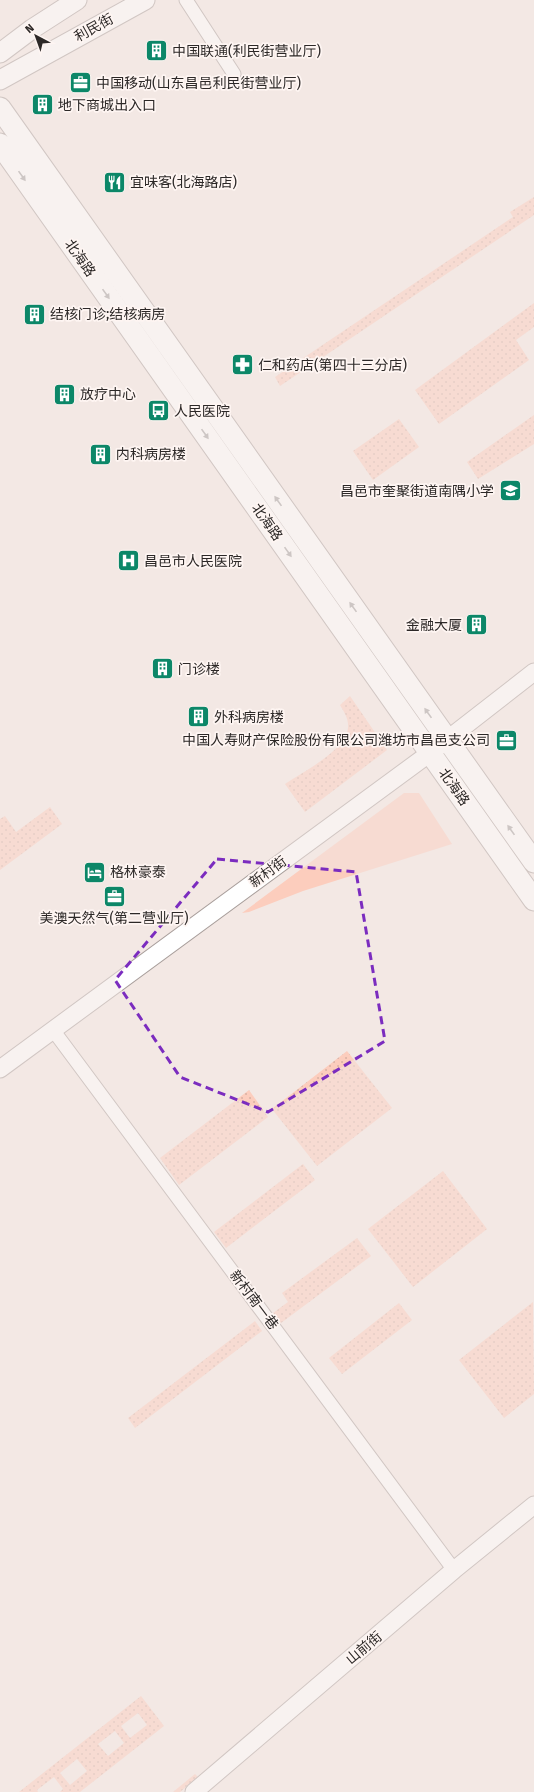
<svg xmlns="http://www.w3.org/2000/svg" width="534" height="1792" font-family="'Fira Sans','Noto Sans SC',sans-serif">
	<defs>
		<pattern id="garden-dots" width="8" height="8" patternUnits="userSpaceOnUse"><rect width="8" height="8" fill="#fccdbd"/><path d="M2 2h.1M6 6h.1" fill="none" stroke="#d8b0a2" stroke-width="1.8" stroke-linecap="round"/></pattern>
	</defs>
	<rect width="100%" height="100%" fill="#f3e8e4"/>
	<!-- green -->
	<path fill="#fccdbd" d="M 404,793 L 419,793 L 452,844 L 303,891 L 249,912 L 242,913 Z"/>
	<!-- garden -->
	<path fill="url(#garden-dots)" fill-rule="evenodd" d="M 534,197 L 534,215 L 280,386 L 275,377 L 513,217 L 510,212 Z
		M 534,303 L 534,327 L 516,340 L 529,360 L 439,424 L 415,390 Z
		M 534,415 L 534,444 L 478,479 L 467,462 Z
		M 399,419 L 419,447 L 373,480 L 353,451 Z
		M 350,696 L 387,750 L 305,812 L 285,784 C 304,771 345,751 348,728 C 349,719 344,712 340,705 Z
		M 50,807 L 62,824 L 0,870 L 0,819 L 5,816 L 16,832 Z
		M 347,1051 L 392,1108 L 317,1166 L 272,1109 Z
		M 249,1090 L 268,1117 L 179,1185 L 160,1158 Z
		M 303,1164 L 315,1180 L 226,1248 L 214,1232 Z
		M 443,1171 L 487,1229 L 413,1287 L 368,1229 Z
		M 357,1238 L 371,1256 L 281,1323 L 273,1313 L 288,1302 L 282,1293 Z
		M 533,1302 L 534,1394 L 504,1418 L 459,1360 Z
		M 399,1303 L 412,1320 L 342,1374 L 329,1358 Z
		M 255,1321 L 262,1331 L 135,1428 L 128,1418 Z
		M 141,1696 L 164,1726 L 80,1792 L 60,1792 L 63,1789 L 54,1777 L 37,1790 L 38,1792 L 19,1792 ZM 138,1713 L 147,1725 L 130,1738 L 121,1726 ZM 115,1731 L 124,1743 L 108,1756 L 98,1744 ZM 77,1759 L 87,1771 L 70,1785 L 60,1773 Z
		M 195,1774 L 198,1777 L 180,1792 L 173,1792 Z"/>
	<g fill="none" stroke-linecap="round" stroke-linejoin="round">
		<defs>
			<path id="minor" d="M 186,0 L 234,74
				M 53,1030 L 454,1570"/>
			<path id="tertiary" d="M 0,1069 L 430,753 L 534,672
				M 194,1792 L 454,1570 L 534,1505"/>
			<path id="secondary" d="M 0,53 L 32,29 L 77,0
				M 0,80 L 145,0"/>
			<path id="primary" d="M 0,108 L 534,862
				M 0,144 L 534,900"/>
		</defs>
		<!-- minor casing -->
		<use href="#minor" stroke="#a99f9c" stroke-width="15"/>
		<!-- tertiary casing -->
		<use href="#tertiary" stroke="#a99f9c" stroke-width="19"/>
		<!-- secondary casing -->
		<use href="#secondary" stroke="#a99f9c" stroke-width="21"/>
		<!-- primary casing -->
		<use href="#primary" stroke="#a99f9c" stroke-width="23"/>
		<!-- minor -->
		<use href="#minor" stroke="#fff" stroke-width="13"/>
		<!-- tertiary -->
		<use href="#tertiary" stroke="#fff" stroke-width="17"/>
		<!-- secondary -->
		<use href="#secondary" stroke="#fff" stroke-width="19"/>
		<!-- primary -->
		<use href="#primary" stroke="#fff" stroke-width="21"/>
	</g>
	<!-- one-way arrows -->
	<defs><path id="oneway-solid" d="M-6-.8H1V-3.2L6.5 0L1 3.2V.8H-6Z"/></defs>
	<g fill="#a09e9e">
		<use href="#oneway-solid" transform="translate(22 176) rotate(55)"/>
		<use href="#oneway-solid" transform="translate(106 294) rotate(55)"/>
		<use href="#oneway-solid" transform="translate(205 434) rotate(55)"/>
		<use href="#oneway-solid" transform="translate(278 501) rotate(-125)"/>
		<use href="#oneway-solid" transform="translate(288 552) rotate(55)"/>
		<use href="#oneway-solid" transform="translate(353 607) rotate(-125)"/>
		<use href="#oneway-solid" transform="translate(428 713) rotate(-125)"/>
		<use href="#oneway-solid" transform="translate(511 830) rotate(-125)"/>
	</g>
	<!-- marked area -->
	<path d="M0 0H534V1792H0ZM 217,859 L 356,872 L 385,1041 L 268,1112 L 180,1077 L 115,980 Z" fill="#f3e8e4" fill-opacity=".55" fill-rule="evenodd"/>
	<path fill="none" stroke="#7b2cbf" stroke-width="3" stroke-dasharray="8 5" stroke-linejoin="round" d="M 217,859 L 356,872 L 385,1041 L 268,1112 L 180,1077 L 115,980 Z"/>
	<!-- icons -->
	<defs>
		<symbol id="building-square" viewBox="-11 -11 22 22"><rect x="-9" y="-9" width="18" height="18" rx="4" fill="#0c8768" stroke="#fef5f2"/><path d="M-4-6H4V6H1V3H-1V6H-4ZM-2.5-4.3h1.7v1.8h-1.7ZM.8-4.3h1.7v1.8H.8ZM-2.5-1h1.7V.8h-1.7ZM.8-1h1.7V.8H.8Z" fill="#fff"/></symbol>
		<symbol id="office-square" viewBox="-11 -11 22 22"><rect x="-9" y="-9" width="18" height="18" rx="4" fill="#0c8768" stroke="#fef5f2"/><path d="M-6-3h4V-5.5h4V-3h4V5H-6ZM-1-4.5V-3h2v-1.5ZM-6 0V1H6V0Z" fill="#fff"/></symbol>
		<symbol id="restaurant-square" viewBox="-11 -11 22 22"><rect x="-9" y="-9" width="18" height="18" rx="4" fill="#0c8768" stroke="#fef5f2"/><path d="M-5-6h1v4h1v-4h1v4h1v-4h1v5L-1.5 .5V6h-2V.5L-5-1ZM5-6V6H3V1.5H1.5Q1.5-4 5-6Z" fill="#fff"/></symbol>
		<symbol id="pharmacy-square" viewBox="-11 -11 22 22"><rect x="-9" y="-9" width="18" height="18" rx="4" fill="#0c8768" stroke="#fef5f2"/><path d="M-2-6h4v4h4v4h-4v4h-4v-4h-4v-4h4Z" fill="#fff"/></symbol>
		<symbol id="bus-square" viewBox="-11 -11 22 22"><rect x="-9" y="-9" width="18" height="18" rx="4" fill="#0c8768" stroke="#fef5f2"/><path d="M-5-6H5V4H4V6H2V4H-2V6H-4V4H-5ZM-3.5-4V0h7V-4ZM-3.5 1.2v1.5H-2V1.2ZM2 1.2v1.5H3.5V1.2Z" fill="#fff"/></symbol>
		<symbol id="school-square" viewBox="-11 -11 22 22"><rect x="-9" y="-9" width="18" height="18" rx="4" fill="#0c8768" stroke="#fef5f2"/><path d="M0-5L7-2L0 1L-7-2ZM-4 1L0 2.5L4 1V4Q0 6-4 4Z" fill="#fff"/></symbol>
		<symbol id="hospital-square" viewBox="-11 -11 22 22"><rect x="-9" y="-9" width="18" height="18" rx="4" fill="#0c8768" stroke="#fef5f2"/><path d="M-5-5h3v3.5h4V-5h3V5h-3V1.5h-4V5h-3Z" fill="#fff"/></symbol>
		<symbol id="hotel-square" viewBox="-11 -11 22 22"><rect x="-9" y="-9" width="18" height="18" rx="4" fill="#0c8768" stroke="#fef5f2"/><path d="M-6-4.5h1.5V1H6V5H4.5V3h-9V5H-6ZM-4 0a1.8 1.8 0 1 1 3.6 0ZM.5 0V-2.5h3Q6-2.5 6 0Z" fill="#fff"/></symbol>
	</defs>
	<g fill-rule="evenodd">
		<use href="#building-square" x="144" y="38" width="25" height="25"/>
		<use href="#office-square" x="68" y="70" width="25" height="25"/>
		<use href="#building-square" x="30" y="92" width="25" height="25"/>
		<use href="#restaurant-square" x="102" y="170" width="25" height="25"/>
		<use href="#building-square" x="22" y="302" width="25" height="25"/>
		<use href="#pharmacy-square" x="230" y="352" width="25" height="25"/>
		<use href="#building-square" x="52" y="382" width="25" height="25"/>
		<use href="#bus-square" x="146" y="398" width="25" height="25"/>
		<use href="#building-square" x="88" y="442" width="25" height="25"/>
		<use href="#school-square" x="498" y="478" width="25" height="25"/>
		<use href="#hospital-square" x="116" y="548" width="25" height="25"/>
		<use href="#building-square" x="464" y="612" width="25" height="25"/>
		<use href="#building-square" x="150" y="656" width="25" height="25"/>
		<use href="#building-square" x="186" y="704" width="25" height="25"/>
		<use href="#office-square" x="494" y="728" width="25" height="25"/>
		<use href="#hotel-square" x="82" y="860" width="25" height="25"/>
		<use href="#office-square" x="102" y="884" width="25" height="25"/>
	</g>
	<g text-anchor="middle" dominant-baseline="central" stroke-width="3.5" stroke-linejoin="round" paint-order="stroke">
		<!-- street labels -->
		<g font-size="14" fill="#2c2827" stroke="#fef5f2">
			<text transform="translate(94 28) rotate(-29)">利民街</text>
			<text transform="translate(80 258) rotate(55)">北海路</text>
			<text transform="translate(267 522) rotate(55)">北海路</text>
			<text transform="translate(454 787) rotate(55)">北海路</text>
			<text transform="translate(268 872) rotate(-36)">新村街</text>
			<text transform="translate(254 1300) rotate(53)">新村南一巷</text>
			<text transform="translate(364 1648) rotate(-40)">山前街</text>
		</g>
		<!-- poi labels -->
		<g font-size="14" fill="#2c2827" stroke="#fef5f2" text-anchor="start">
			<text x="172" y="51">中国联通(利民街营业厅)</text>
			<text x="96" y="83">中国移动(山东昌邑利民街营业厅)</text>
			<text x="58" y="105">地下商城出入口</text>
			<text x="130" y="182">宜味客(北海路店)</text>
			<text x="50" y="314">结核门诊;结核病房</text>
			<text x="258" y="365">仁和药店(第四十三分店)</text>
			<text x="80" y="394">放疗中心</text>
			<text x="174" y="411">人民医院</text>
			<text x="116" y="454">内科病房楼</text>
			<text x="494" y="491" text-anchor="end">昌邑市奎聚街道南隅小学</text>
			<text x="144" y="561">昌邑市人民医院</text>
			<text x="462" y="625" text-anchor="end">金融大厦</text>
			<text x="178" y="669">门诊楼</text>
			<text x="214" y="717">外科病房楼</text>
			<text x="490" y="740" text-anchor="end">中国人寿财产保险股份有限公司潍坊市昌邑支公司</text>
			<text x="110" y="872">格林豪泰</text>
			<text x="114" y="918" text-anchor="middle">美澳天然气(第二营业厅)</text>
		</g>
	</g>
	<!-- north arrow -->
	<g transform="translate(36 36) rotate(319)" stroke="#fef5f2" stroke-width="3" paint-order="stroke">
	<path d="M0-3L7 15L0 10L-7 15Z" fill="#2c2827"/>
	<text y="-6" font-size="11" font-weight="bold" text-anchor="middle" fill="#2c2827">N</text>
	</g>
</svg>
